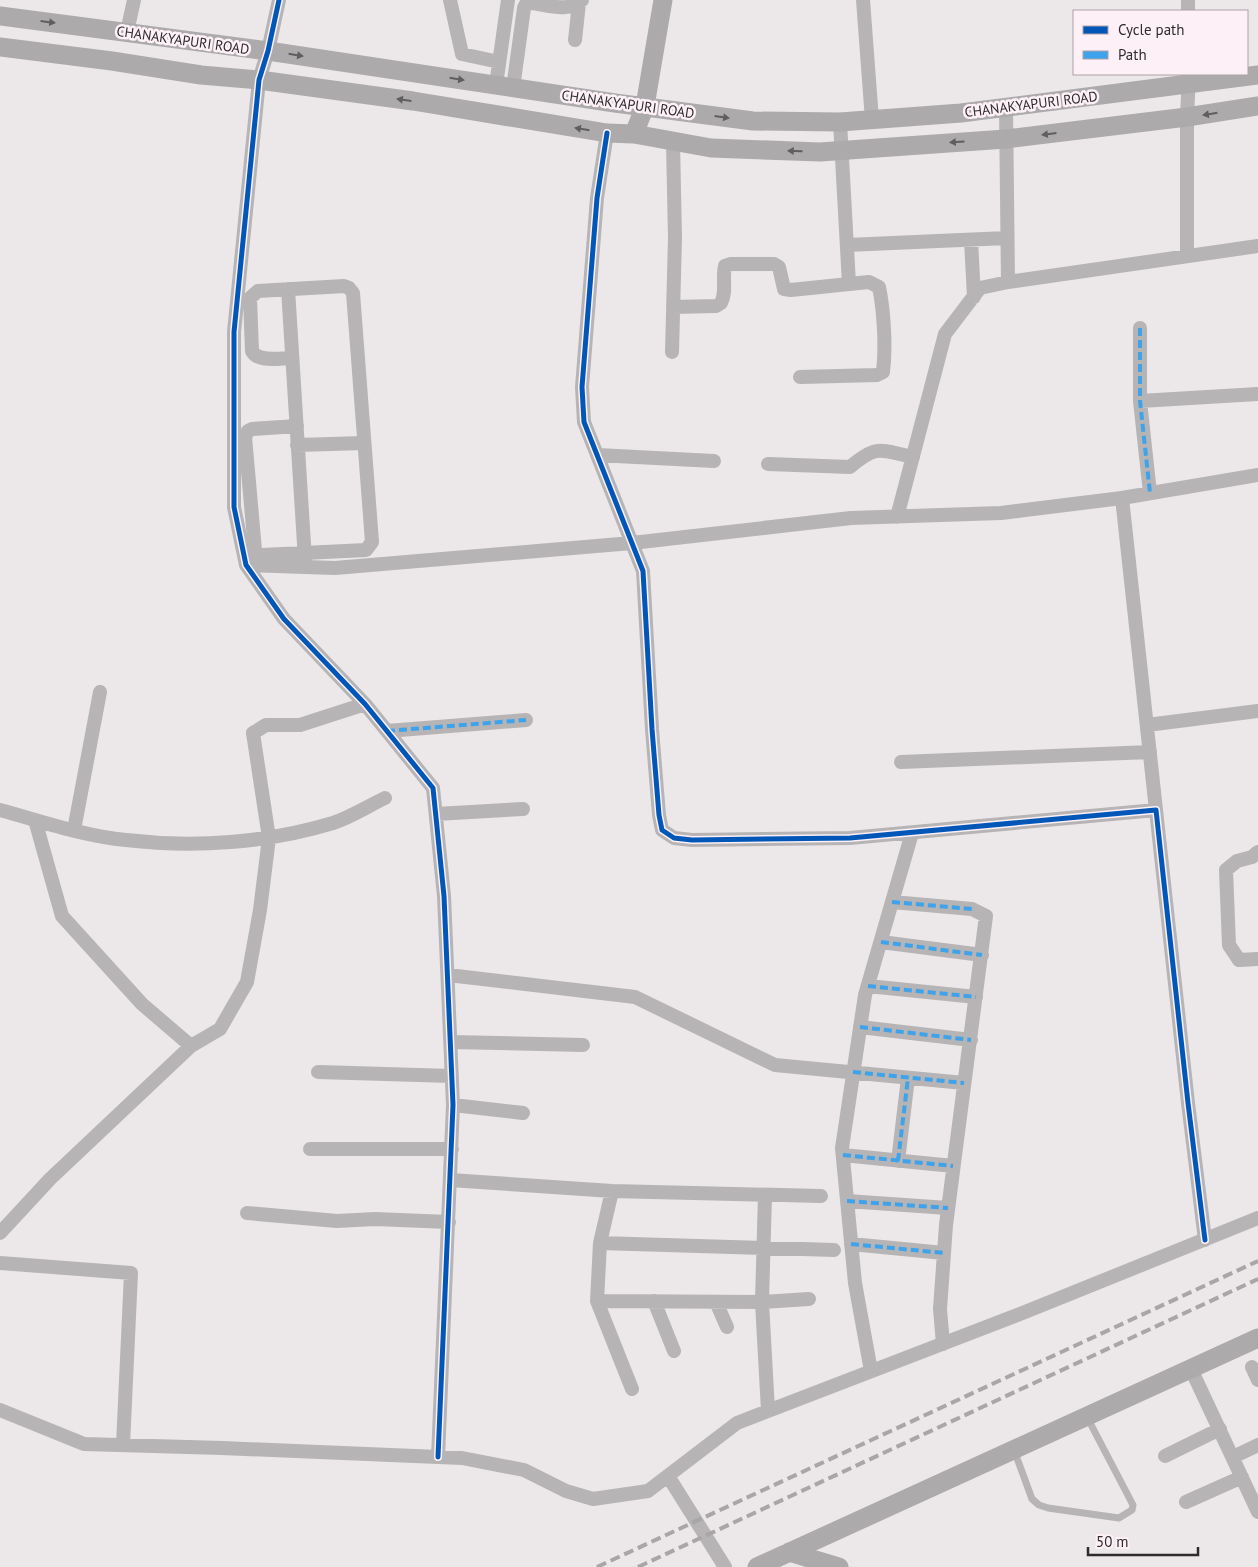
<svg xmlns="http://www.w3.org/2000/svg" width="1258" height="1567" font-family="'PT Sans',sans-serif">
	<rect width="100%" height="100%" fill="#ece7e9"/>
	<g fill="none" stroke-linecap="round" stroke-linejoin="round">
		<!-- lane -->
		<path stroke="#b6b4b4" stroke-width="7" d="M 1014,1450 L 1032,1499 L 1039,1505 L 1048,1508 L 1119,1518 L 1132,1510 L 1133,1505 L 1087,1417"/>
		<!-- street -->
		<path stroke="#b6b4b4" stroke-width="14" d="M 279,0 L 268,51 L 259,80 L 234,332 L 234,507 L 246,565 L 284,619 L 365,704 L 433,788 L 444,896 L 453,1105 L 438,1457
			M 450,0 L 462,54 L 499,62
			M 863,0 L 872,120
			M 1188,0 L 1188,11
			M 127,32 L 134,0
			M 575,40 L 579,3
			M 496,85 L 508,0
			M 513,88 L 524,8 L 526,4 L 532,3 C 547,5 569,13 582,0
			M 1006,108 L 1008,282
			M 607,133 L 597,198 L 582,387 L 584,422 L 643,571 L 652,729 L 659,815 L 662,830 L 674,838 L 692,840 L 850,838 L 1156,810 L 1188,1103 L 1205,1240
			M 971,240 L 974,297
			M 847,245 L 1007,238
			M 1187,256 L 1187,117 L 1189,74
			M 288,289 L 305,560
			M 673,307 L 716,306 L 721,303 C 727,292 722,278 725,266 L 731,264 L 774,264 L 779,267 L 784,289 L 791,290 L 849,284 L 840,122
			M 1140,328 L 1140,401 L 1150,493
			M 672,352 L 675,238 L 673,142
			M 292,358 C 280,358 258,363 252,351 L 250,298 L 258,291 L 344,286 L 349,288 L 353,293 L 372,542 L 366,550 L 262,555 L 257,554 L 255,550 L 245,437 L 248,431 L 252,429 L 297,426
			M 800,377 L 877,375 L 883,372 C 886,348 884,311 879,287 L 869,282 L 849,284
			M 1140,401 L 1258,394
			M 297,445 L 364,443
			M 597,455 L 714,461
			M 768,464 L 850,467 C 877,444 880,450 913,457
			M 897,517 L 945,334 L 980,288 L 1008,282 L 1258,246
			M 246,565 L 335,568 L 632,543 L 851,518 L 1001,513 L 1122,498
			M 1147,725 L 1258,711
			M 387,731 L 526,720
			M 901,762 L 1150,752
			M 0,810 C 41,821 83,836 126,840 C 194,848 267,843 333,823 C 351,817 368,806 385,798
			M 1156,810 L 1122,498 L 1258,475
			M 436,814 L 523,809
			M 35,820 L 62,916 L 142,1004 L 191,1046
			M 74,830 L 100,692
			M 1258,852 L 1252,857 L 1237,861 L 1226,870 L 1229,945 L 1239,960 L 1258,959
			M 892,902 L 972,909 L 986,916 L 946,1225 L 940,1309 L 943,1344
			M 881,942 L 982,955
			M 448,975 L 635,997 L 775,1065 L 964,1083
			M 868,986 L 976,997
			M 860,1027 L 971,1040
			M 451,1042 L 583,1045
			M 318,1072 L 452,1076
			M 453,1105 L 523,1113
			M 310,1149 L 452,1149
			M 843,1155 L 953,1166
			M 898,1161 L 908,1078
			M 450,1180 L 612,1191 L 821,1196
			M 612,1191 L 600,1243 L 597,1301 L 762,1302 L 809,1299
			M 765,1195 L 762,1302 L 768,1411
			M 847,1201 L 948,1208
			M 247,1213 L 337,1221 L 375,1219 L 449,1222
			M 0,1233 L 50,1179 L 191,1046 L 220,1029 L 247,982 L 260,910 L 269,838 L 253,733 L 266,725 L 300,725 L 365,704
			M 600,1243 L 834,1250
			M 851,1244 L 944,1253
			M 0,1263 L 131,1273 L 123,1445
			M 597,1301 L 632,1389
			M 654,1301 L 674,1351
			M 716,1302 L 727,1327
			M 1252,1367 L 1258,1380
			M 1191,1369 L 1258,1512
			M 871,1371 L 855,1283 L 842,1148 L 865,995 L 912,833
			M 0,1410 L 84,1444 L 222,1448 L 462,1458 L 524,1470 L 566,1491 L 593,1499 L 648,1491 L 737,1423 L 1025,1312 L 1258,1218
			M 1165,1456 L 1220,1429
			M 1233,1457 L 1258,1445
			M 668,1476 L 725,1567
			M 1186,1502 L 1242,1477"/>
		<!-- secondary -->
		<path stroke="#acaaab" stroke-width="19" d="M 0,16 L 268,51 L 615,103 L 753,121 L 840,122 L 961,113 L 1258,75
			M 0,47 L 112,61 L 201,75 L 259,80 L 413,101 L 607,133 L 634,134 L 711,148 L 820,152 L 1006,139 L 1187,117 L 1258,106
			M 634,134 L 645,106 L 663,0
			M 789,1552 L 839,1567
			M 757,1567 L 1258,1338"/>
		<!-- rail -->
		<path stroke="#a8a6a7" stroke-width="4" stroke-dasharray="10 5" stroke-linecap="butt" d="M 597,1567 L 1258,1261
			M 638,1567 L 1258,1279"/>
		<!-- quiet -->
		<path stroke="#3ea3eb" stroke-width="4" stroke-dasharray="8 4" stroke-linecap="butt" d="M 1140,328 L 1140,401 L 1150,493
			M 387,731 L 526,720
			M 892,902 L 972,909
			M 881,942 L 982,955
			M 868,986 L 976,997
			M 860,1027 L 971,1040
			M 853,1072 L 964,1083
			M 843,1155 L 953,1166
			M 898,1161 L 908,1078
			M 847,1201 L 948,1208
			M 851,1244 L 944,1253"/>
		<defs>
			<path id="cycleway" d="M 279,0 L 268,51 L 259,80 L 234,332 L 234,507 L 246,565 L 284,619 L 365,704 L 433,788 L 444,896 L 453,1105 L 438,1457
				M 607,133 L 597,198 L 582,387 L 584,422 L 643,571 L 652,729 L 659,815 L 662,830 L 674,838 L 692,840 L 850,838 L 1156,810 L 1188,1103 L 1205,1240"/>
		</defs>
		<!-- cycleway casing -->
		<use href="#cycleway" stroke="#fdf1f7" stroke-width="8"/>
		<!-- cycleway -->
		<use href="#cycleway" stroke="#0057b8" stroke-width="5"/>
	</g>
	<!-- one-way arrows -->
	<defs><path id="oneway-solid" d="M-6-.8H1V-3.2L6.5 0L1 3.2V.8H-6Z" transform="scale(1.25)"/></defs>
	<g fill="#615e5f">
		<use href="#oneway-solid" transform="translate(48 22) rotate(7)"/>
		<use href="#oneway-solid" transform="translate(296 55) rotate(9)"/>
		<use href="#oneway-solid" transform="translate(457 79) rotate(9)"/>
		<use href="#oneway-solid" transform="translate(404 100) rotate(-172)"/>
		<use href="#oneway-solid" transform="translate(1210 114) rotate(171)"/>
		<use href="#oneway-solid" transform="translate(722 117) rotate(8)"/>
		<use href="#oneway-solid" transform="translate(582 129) rotate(-171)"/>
		<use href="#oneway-solid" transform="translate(1049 134) rotate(173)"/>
		<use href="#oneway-solid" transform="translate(957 142) rotate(176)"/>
		<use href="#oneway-solid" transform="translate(795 151) rotate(-178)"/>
	</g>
	<g text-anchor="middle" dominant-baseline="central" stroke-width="5" stroke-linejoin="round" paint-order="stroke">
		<!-- street labels -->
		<g font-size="14" fill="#2f2b2d" stroke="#fdf1f7">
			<text transform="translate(183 40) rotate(8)">CHANAKYAPURI ROAD</text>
			<text transform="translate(628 104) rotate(8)">CHANAKYAPURI ROAD</text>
			<text transform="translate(1031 104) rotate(-7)">CHANAKYAPURI ROAD</text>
		</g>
	</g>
	<!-- legend -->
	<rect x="1073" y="10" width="175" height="65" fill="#fdf1f7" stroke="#aba2a6"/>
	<rect x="1083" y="26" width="25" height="8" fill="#0057b8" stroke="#aba2a6"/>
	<text x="1118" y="35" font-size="15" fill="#2f2b2d">Cycle path</text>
	<rect x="1083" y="51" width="25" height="8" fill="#3ea3eb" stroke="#aba2a6"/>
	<text x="1118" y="60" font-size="15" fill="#2f2b2d">Path</text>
	<!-- scale -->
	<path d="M1088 1547v8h110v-8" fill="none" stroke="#2f2b2d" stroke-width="2.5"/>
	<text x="1096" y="1547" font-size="15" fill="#2f2b2d" stroke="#fdf1f7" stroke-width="4" paint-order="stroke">50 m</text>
</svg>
